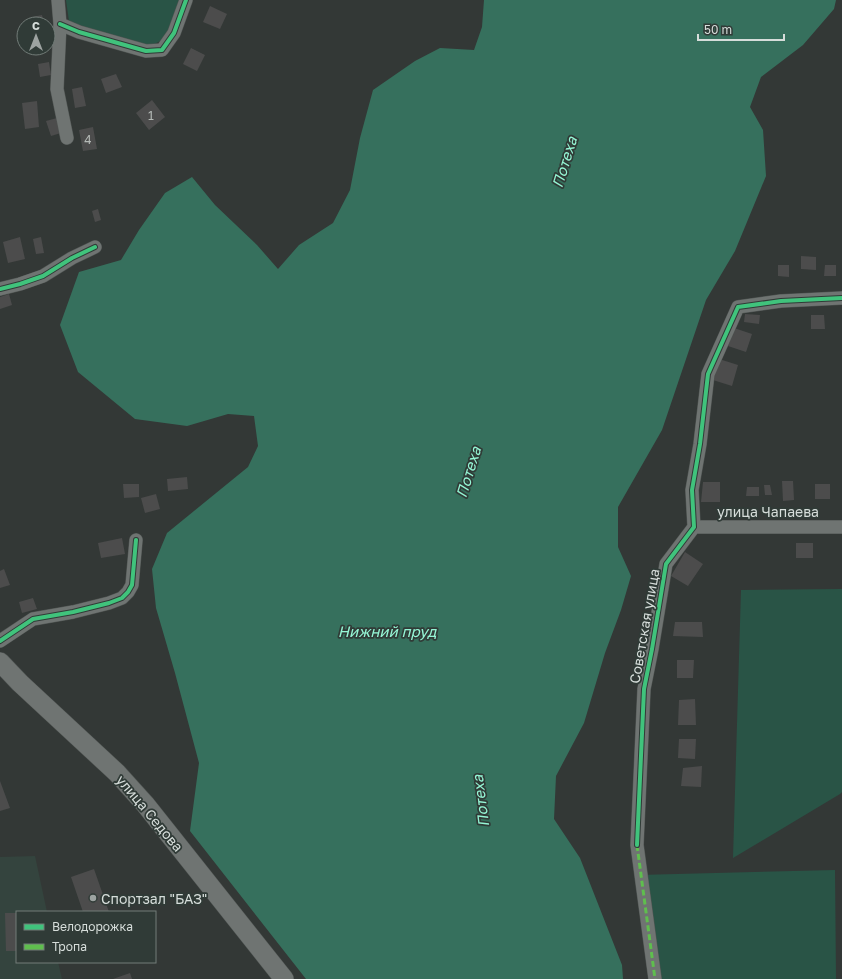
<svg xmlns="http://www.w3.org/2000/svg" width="842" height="979" font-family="'Golos Text',sans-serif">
	<rect width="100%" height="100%" fill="#333836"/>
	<!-- built -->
	<path fill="#34443e" d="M 35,856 L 47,912 L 17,912 L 17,962 L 58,962 L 62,979 L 0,979 L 0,857 Z"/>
	<!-- green -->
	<path fill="#295446" d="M 66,0 L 183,0 L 164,39 L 147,48 L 74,27 L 69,21 Z
		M 842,589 L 842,792 L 840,794 L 733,858 L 741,590 Z
		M 835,870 L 836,979 L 652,979 L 638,875 Z"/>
	<!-- water -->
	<path fill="#36705d" d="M 484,0 L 836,0 L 834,9 L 803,45 L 761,77 L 750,107 L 763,130 L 766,176 L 735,251 L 706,300 L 662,430 L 618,507 L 618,547 L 631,576 L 621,610 L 605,653 L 584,723 L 556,776 L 554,819 L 580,858 L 622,965 L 623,979 L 306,979 L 190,831 L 199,763 L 175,673 L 156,608 L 152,569 L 167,533 L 248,467 L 258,446 L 254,416 L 228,414 L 187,426 L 135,419 L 78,372 L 60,325 L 79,272 L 121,260 L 139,230 L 165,193 L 192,177 L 215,205 L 257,245 L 278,269 L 299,245 L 333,223 L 350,190 L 360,138 L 373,90 L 415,61 L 440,48 L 474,50 L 482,27 Z"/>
	<!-- building -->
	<path fill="#4c4c4c" d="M 210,6 L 227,14 L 220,29 L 203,22 Z
		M 42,15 L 44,24 L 34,24 L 32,17 Z
		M 191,48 L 205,55 L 197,71 L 183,64 Z
		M 49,62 L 51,75 L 40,77 L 38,64 Z
		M 116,74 L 122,87 L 106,93 L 101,79 Z
		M 82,87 L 86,106 L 75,108 L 72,89 Z
		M 152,100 L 165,117 L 149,130 L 136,113 Z
		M 37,101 L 39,127 L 25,129 L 22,103 Z
		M 57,118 L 61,133 L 51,136 L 46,121 Z
		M 93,127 L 97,149 L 83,151 L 79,130 Z
		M 98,209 L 101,220 L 95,222 L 92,211 Z
		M 20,237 L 25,259 L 8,263 L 3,242 Z
		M 41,237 L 44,253 L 36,254 L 33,239 Z
		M 801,256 L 816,257 L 816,270 L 801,269 Z
		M 778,265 L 789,265 L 789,277 L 778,276 Z
		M 825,265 L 836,265 L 836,276 L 824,276 Z
		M 9,294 L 12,305 L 0,309 L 0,297 Z
		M 745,314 L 760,315 L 759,324 L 744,322 Z
		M 811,315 L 824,315 L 825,329 L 811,329 Z
		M 734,328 L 752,334 L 746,352 L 728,346 Z
		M 719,359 L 738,365 L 732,386 L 713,380 Z
		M 187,477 L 188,489 L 168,491 L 167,479 Z
		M 782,481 L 793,481 L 794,500 L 783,501 Z
		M 703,482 L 720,482 L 720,502 L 701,502 Z
		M 123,484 L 139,484 L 139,497 L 124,498 Z
		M 815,484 L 830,484 L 830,499 L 815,499 Z
		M 764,485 L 770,485 L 772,495 L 765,495 Z
		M 747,487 L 759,487 L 759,496 L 746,496 Z
		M 156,494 L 160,509 L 145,513 L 141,498 Z
		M 122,538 L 125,554 L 101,558 L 98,543 Z
		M 796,543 L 813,543 L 813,558 L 796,558 Z
		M 685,552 L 703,564 L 688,586 L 671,576 Z
		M 4,569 L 10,585 L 0,588 L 0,571 Z
		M 33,598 L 37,609 L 22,613 L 19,602 Z
		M 675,622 L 702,622 L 703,637 L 673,636 Z
		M 677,660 L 694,660 L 693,678 L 677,678 Z
		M 695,699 L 696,725 L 678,725 L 679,700 Z
		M 679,739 L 696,739 L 695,759 L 678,758 Z
		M 702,766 L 701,787 L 681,786 L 683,768 Z
		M 0,781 L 10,808 L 0,811 Z
		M 94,869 L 109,912 L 83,912 L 71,877 Z
		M 5,913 L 17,913 L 17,951 L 6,951 Z
		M 130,973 L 132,979 L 113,979 Z"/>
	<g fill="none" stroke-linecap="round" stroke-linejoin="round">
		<defs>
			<path id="street" d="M 58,0 L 60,24 L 57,89 L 67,138
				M 60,24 L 79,32 L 146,51 L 162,50 L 174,33 L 186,0
				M 0,289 L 20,284 L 43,276 L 72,258 L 95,247
				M 694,527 L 842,527
				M 0,641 L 33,619 L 73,612 L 109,603 L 122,598 L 128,592 L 132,585 L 136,540
				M 655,979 L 637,845 L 644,689 L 652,649 L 666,564 L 694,527 L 692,490 L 700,444 L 708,374 L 738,307 L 781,301 L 842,298"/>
			<path id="secondary" d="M 0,662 L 20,683 L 117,773 L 145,804 L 284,979"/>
		</defs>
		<!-- street casing -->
		<use href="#street" stroke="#505553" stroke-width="14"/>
		<!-- secondary casing -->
		<use href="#secondary" stroke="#505553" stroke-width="20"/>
		<!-- street -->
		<use href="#street" stroke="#6f7472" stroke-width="13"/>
		<!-- secondary -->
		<use href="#secondary" stroke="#6f7472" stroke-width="19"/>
		<!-- quiet -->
		<path stroke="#5fbe4e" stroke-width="3" stroke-dasharray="6 3" stroke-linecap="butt" d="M 637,845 L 655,979"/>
		<defs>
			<path id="cycleway" d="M 60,24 L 79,32 L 146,51 L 162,50 L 174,33 L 186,0
				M 0,289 L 20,284 L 43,276 L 72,258 L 95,247
				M 0,641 L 33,619 L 73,612 L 109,603 L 122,598 L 128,592 L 132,585 L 136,540
				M 637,845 L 644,689 L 652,649 L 666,564 L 694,527 L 692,490 L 700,444 L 708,374 L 738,307 L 781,301 L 842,298"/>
		</defs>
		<!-- cycleway casing -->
		<use href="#cycleway" stroke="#303b37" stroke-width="6"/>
		<!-- cycleway -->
		<use href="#cycleway" stroke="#40c37c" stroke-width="4"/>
	</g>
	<!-- markers -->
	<circle fill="#9da3a1" stroke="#303b37" stroke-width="1.5" cx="93" cy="898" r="4"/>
	<g text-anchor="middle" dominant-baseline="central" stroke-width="3.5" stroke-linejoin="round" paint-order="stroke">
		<!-- number labels -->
		<g font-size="12" fill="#b4b9b6">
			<text x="151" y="115">1</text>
			<text x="88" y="139">4</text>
		</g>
		<!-- street labels -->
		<g font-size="14" fill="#d6ddda" stroke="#303b37">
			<text x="768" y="511">улица Чапаева</text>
			<text transform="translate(644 626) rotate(-80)">Советская улица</text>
			<text transform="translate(150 813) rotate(50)">улица Седова</text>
		</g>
		<!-- poi labels -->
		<g font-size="14" fill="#d6ddda" stroke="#303b37" text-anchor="start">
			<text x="101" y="898">Спортзал "БАЗ"</text>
		</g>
		<!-- water labels -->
		<g font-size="15" font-style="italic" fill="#95f6d5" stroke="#303b37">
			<text transform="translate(564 162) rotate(-73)">Потеха</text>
			<text transform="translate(468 472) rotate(-73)">Потеха</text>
			<text x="387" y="631">Нижний пруд</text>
			<text transform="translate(480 801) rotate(-97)">Потеха</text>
		</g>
	</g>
	<!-- legend -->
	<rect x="16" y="911" width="140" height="52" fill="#303b37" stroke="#727c78"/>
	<rect x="24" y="924" width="20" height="6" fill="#40c37c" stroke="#727c78"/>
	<text x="52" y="931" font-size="12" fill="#d6ddda">Велодорожка</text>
	<rect x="24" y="944" width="20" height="6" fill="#5fbe4e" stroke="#727c78"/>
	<text x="52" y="951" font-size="12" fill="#d6ddda">Тропа</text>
	<!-- north arrow -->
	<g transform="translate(36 36)"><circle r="19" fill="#303b37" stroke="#727c78"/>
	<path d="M0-3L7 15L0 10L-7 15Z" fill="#9da3a1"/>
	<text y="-6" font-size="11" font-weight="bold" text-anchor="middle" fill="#d6ddda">С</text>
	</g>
	<!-- scale -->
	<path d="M698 34v6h86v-6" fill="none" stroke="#d6ddda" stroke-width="2"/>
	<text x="704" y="34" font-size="12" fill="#d6ddda" stroke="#303b37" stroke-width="3" paint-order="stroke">50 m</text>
</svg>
